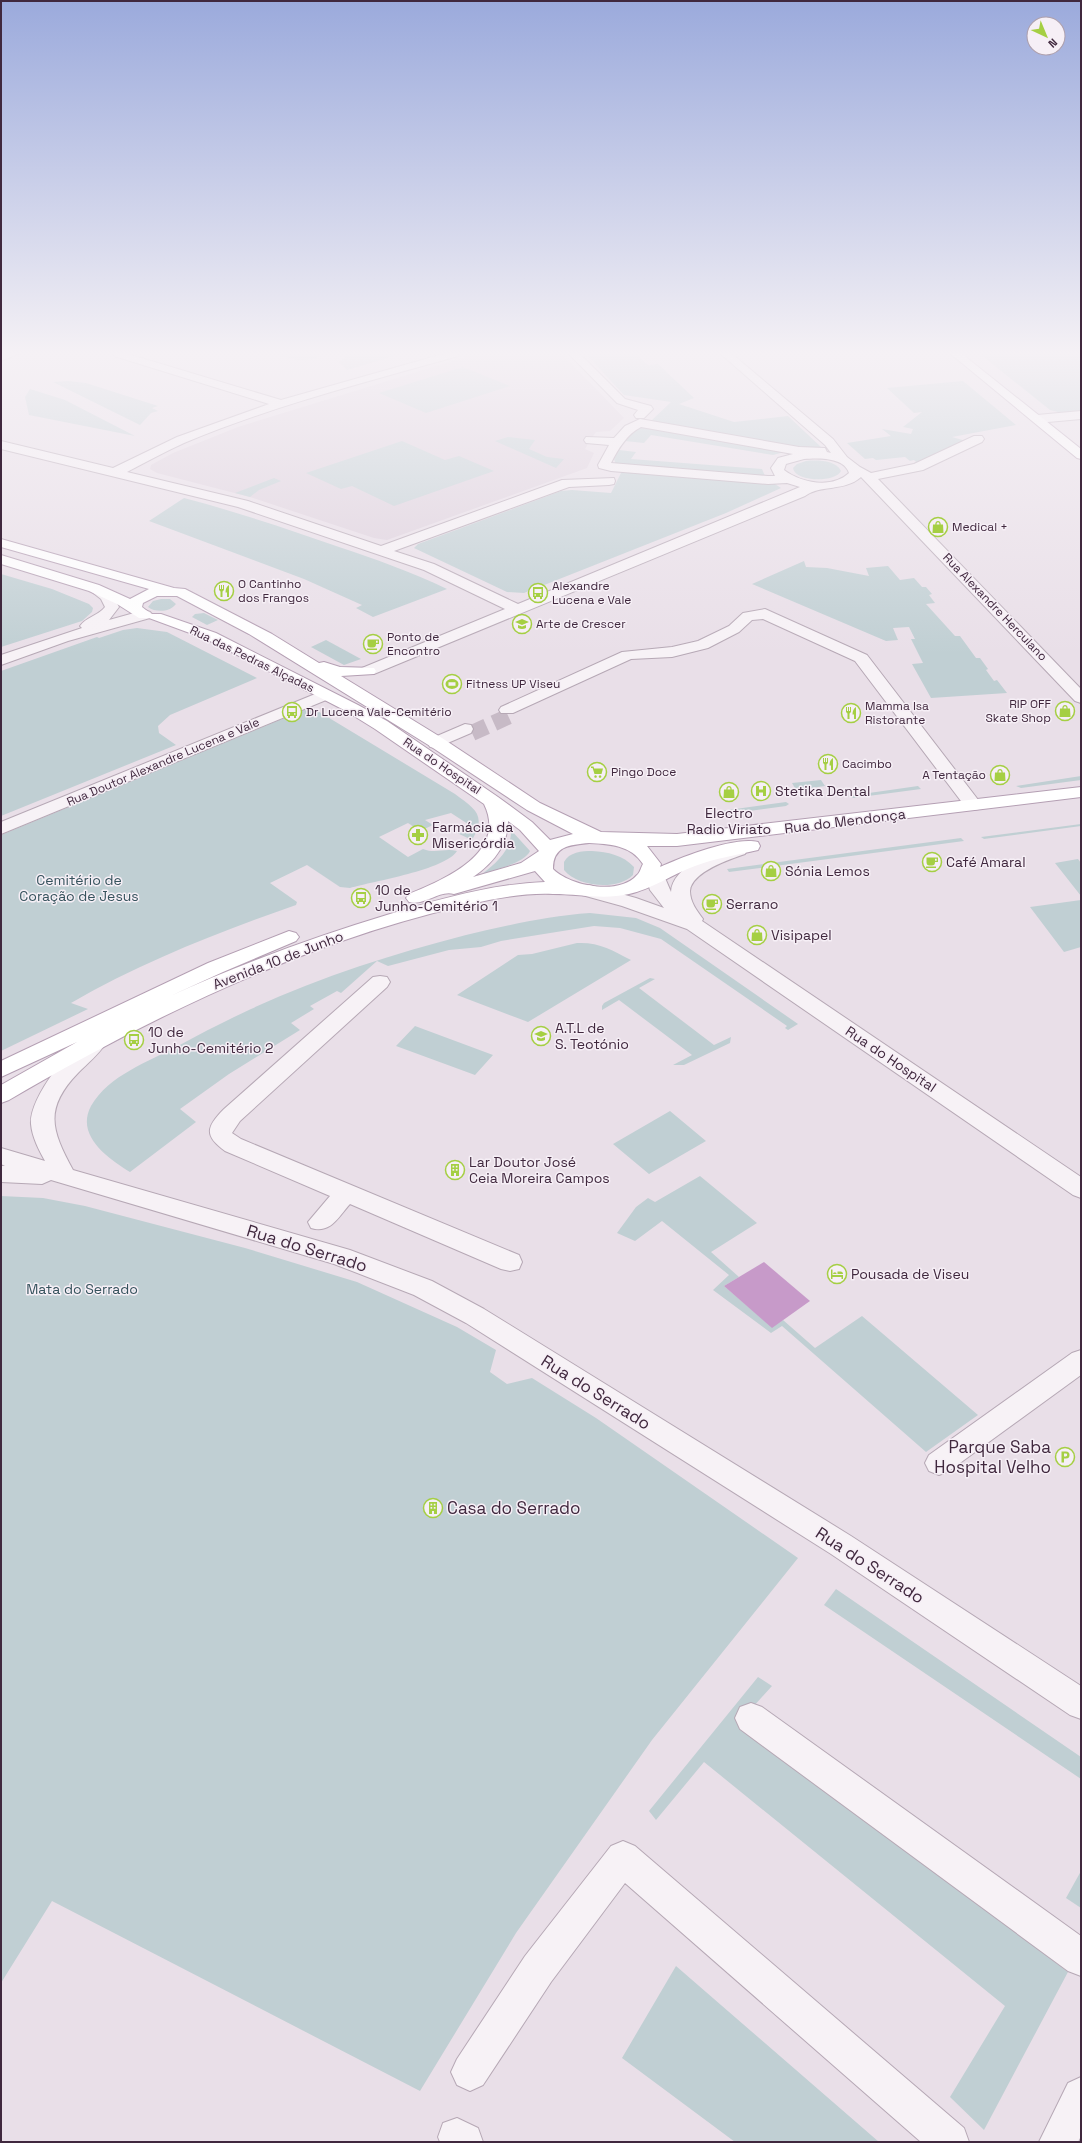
<svg xmlns="http://www.w3.org/2000/svg" width="1082" height="2143" font-family="'Space Grotesk',sans-serif">
	<rect width="100%" height="100%" fill="#e9dfe8"/>
	<!-- built -->
	<path fill="#ded1dd" d="M 475,354 L 562,354 L 624,418 L 610,431 L 596,432 L 590,440 L 585,449 L 594,453 L 587,468 L 387,540 L 374,538 L 250,497 L 157,473 L 150,469 L 151,465 L 173,453 L 238,427 Z"/>
	<!-- green -->
	<path fill="#c0cfd3" d="M 274,354 L 320,354 L 316,359 L 297,360 Z
		M 349,354 L 396,354 L 397,355 L 347,370 L 339,362 Z
		M 586,354 L 636,354 L 648,365 L 658,364 L 694,398 L 679,404 L 734,422 L 788,416 L 821,447 C 805,454 677,426 651,421 L 671,402 L 624,395 Z
		M 980,354 L 1081,354 L 1081,410 L 1062,413 L 1050,410 Z
		M 463,367 L 510,386 L 426,413 L 379,393 Z
		M 68,381 L 86,383 L 158,406 L 152,408 L 158,411 L 151,413 L 140,425 L 53,382 Z
		M 963,381 L 1016,425 L 952,437 L 966,441 L 916,465 L 914,464 L 917,463 L 914,460 L 910,461 L 905,457 L 876,460 L 873,458 L 865,459 L 847,443 L 891,436 L 882,429 L 911,434 L 913,429 L 903,427 L 922,412 L 914,413 L 887,388 Z
		M 30,389 L 65,400 L 135,436 L 29,415 L 25,397 Z
		M 643,426 L 788,451 L 773,455 L 651,435 L 644,443 L 625,441 L 634,429 Z
		M 508,437 L 535,440 L 529,449 L 547,457 L 564,459 L 556,468 L 495,441 Z
		M 402,441 L 445,460 L 459,456 L 494,471 L 394,506 L 352,486 L 341,489 L 306,473 Z
		M 619,450 L 636,452 L 631,459 L 762,469 L 765,476 L 616,465 L 614,459 Z
		M 806,461 C 817,460 836,460 841,471 C 835,483 795,482 793,468 L 797,464 Z
		M 622,471 L 775,484 L 781,488 L 726,513 L 524,593 L 507,592 L 414,548 L 418,544 L 561,491 L 572,490 L 611,493 Z
		M 274,478 L 281,481 L 259,490 L 250,497 L 235,493 Z
		M 184,498 C 237,512 288,529 339,547 C 375,559 412,572 447,589 L 373,617 L 356,608 L 362,605 L 304,579 L 149,521 Z
		M 804,561 L 806,567 L 827,568 L 869,576 L 866,568 L 888,566 L 900,580 L 914,578 L 922,587 L 926,587 L 932,594 L 929,595 L 935,603 L 926,604 L 955,636 L 960,636 L 976,658 L 980,658 L 988,669 L 986,670 L 994,681 L 997,680 L 1007,693 L 931,698 L 912,664 L 923,663 L 911,639 L 915,639 L 909,627 L 893,628 L 898,640 L 886,641 L 752,584 Z
		M 1,574 L 52,589 L 89,604 L 93,608 L 92,612 L 82,621 L 1,647 Z
		M 161,599 L 170,599 L 176,604 C 170,612 156,613 148,607 L 153,601 Z
		M 204,613 L 218,620 L 207,625 L 192,617 L 195,614 Z
		M 137,628 L 167,632 L 257,678 L 170,715 L 158,726 L 159,733 L 176,745 L 1,816 L 1,671 L 97,637 L 99,638 L 123,630 Z
		M 326,640 L 361,659 L 344,665 L 311,647 Z
		M 311,707 L 455,794 C 475,809 487,815 472,840 L 457,833 L 471,826 L 451,813 L 425,820 L 433,825 L 420,831 L 408,823 L 379,837 L 408,857 L 423,849 C 436,854 444,848 457,851 C 445,870 374,881 350,888 L 340,887 L 307,865 L 270,883 L 297,902 L 296,905 C 219,932 142,962 71,1003 L 88,1009 L 1,1051 L 1,835 Z
		M 1081,776 L 1081,780 L 1021,788 L 1016,786 Z
		M 821,780 L 825,786 L 796,790 L 792,783 Z
		M 918,786 L 921,789 L 853,798 L 848,796 Z
		M 786,802 L 789,804 L 786,806 L 719,815 L 714,812 Z
		M 1081,824 L 1081,826 L 984,839 L 981,837 Z
		M 511,830 L 530,851 C 525,863 494,870 482,874 C 497,863 512,849 511,830 Z
		M 961,838 L 964,841 L 729,872 L 727,869 Z
		M 592,851 C 608,852 623,855 634,867 L 633,875 C 617,891 578,887 564,870 L 564,862 C 569,852 582,851 592,851 Z
		M 1078,859 L 1081,863 L 1081,896 L 1055,863 Z
		M 1081,900 L 1081,947 L 1064,952 L 1030,907 Z
		M 590,913 L 636,918 L 660,928 L 798,1024 L 788,1030 L 785,1028 L 787,1026 L 661,939 L 620,928 L 594,926 L 501,941 L 481,947 L 449,950 L 388,966 L 377,961 L 341,993 L 337,991 L 310,1006 L 314,1009 L 291,1023 L 300,1030 L 229,1074 L 180,1109 L 196,1122 L 130,1172 C 109,1159 75,1136 91,1106 C 109,1075 148,1062 178,1046 C 202,1033 227,1020 251,1009 C 320,977 393,954 466,935 C 508,925 548,916 590,913 Z
		M 577,943 C 599,942 612,950 631,960 L 528,1022 L 457,995 L 518,955 L 532,954 Z
		M 650,978 L 655,979 L 639,988 L 714,1045 L 731,1037 L 730,1043 L 684,1065 L 673,1065 L 692,1055 L 619,1000 L 602,1010 L 602,1006 L 604,1003 Z
		M 415,1026 L 493,1055 L 475,1075 L 396,1046 Z
		M 670,1111 L 706,1141 L 649,1174 L 613,1144 Z
		M 700,1176 L 757,1223 L 711,1252 L 739,1277 L 724,1286 L 772,1327 L 783,1320 L 815,1348 L 862,1316 L 978,1415 L 926,1452 L 782,1326 L 771,1333 L 713,1290 L 729,1275 L 662,1221 L 635,1241 L 617,1233 L 636,1207 L 648,1198 L 655,1202 Z
		M 1,1196 L 43,1198 L 85,1206 L 245,1248 L 357,1282 L 457,1327 L 496,1350 L 490,1372 L 507,1384 L 532,1378 L 596,1418 L 798,1558 L 652,1740 L 516,1933 L 420,2091 L 52,1901 L 1,1983 Z
		M 836,1589 L 1081,1757 L 1081,1779 L 824,1605 Z
		M 758,1677 L 772,1686 L 743,1718 L 827,1787 L 1068,1972 L 984,2130 L 950,2097 L 1005,2006 L 704,1762 L 656,1820 L 649,1811 Z
		M 1081,1871 L 1081,1908 L 1066,1898 Z
		M 676,1966 L 879,2142 L 735,2142 L 622,2058 Z"/>
	<!-- water -->
	<path fill="#c79ac9" d="M 764,1262 L 810,1301 L 772,1328 L 724,1286 Z"/>
	<g fill="none" stroke-linecap="round" stroke-linejoin="round">
		<!-- minor-tunnel -->
		<path stroke="#c7bac6" stroke-width="16" stroke-dasharray="16 8" stroke-linecap="butt" d="M 472,733 L 514,714"/>
		<defs>
			<path id="minor" d="M 1,354 L 18,354 L 1,361 Z
				M 113,354 L 128,354 L 281,400 L 443,354 L 459,354 L 458,356 C 366,382 272,406 184,443 C 164,452 146,462 127,472 L 248,501 L 381,546 L 562,480 L 614,478 L 615,481 L 614,484 L 609,485 L 569,487 L 394,551 L 434,564 L 518,604 L 800,487 L 787,483 L 768,484 L 611,471 L 599,468 L 598,465 L 609,445 L 586,443 L 584,440 L 586,437 L 614,438 L 625,426 L 640,419 L 799,447 L 825,448 L 827,452 L 831,453 L 825,445 L 721,354 L 732,354 L 833,439 L 847,457 L 860,467 L 871,473 L 914,464 L 974,436 L 982,436 L 984,439 L 982,442 L 923,470 L 878,479 L 1081,689 L 1081,703 L 1075,701 L 861,477 C 844,492 822,484 805,496 L 374,674 L 362,674 L 360,671 L 362,668 L 505,609 L 424,570 L 238,507 L 1,449 L 1,441 L 113,468 L 177,437 L 269,404 L 114,356 ZM 641,427 L 793,454 L 778,458 L 771,468 L 775,476 L 768,476 L 611,463 C 618,449 627,434 641,427 ZM 804,459 C 818,458 844,457 849,473 C 832,489 801,483 784,470 L 786,464 Z
				M 569,354 L 580,354 L 625,399 L 651,406 L 653,409 L 644,418 L 636,418 L 634,415 L 638,410 L 617,403 Z
				M 1081,411 L 1081,419 L 1037,423 L 1031,419 L 1037,415 Z
				M 94,584 L 112,594 L 119,607 L 109,620 L 145,610 L 150,612 L 153,615 L 150,618 L 68,641 L 1,665 L 1,655 L 82,628 L 80,626 C 86,617 98,616 105,607 L 101,599 L 87,588 L 89,585 Z
				M 765,609 L 867,655 L 979,801 L 982,805 L 979,809 L 973,810 L 967,809 L 855,661 L 763,619 L 752,620 L 739,632 L 708,648 L 672,657 L 631,659 L 513,713 L 501,713 L 499,710 L 501,707 L 622,652 L 672,647 L 698,641 L 729,626 L 743,613 Z
				M 325,690 L 331,692 L 333,695 L 331,698 L 1,834 L 1,822 Z
				M 465,724 L 471,725 L 473,729 L 471,733 L 436,748 L 430,747 L 428,743 L 430,739 Z
				M 738,844 L 745,846 L 747,850 L 745,854 C 730,859 691,872 690,891 C 690,902 697,911 703,919 L 702,921 L 1081,1177 L 1081,1198 L 1073,1195 L 687,929 L 622,906 L 582,895 L 579,891 L 582,887 L 589,885 L 636,898 L 664,908 L 650,890 L 643,868 L 645,864 L 652,862 L 659,864 L 671,892 C 672,866 716,850 738,844 Z
				M 380,976 L 387,977 L 390,982 L 387,987 L 240,1121 L 232,1133 L 241,1139 L 519,1255 L 522,1262 L 519,1269 L 510,1271 L 501,1269 L 350,1204 C 338,1217 331,1234 311,1228 L 308,1222 L 330,1196 L 225,1151 C 204,1136 206,1127 224,1109 L 373,977 Z
				M 95,1036 L 103,1038 L 106,1043 C 99,1054 88,1063 78,1073 C 44,1108 51,1130 73,1170 L 350,1250 L 432,1281 L 484,1309 L 851,1536 L 1081,1686 L 1081,1719 L 1070,1715 L 831,1554 L 466,1323 L 414,1295 L 334,1264 L 51,1180 L 42,1184 L 1,1182 L 1,1166 L 5,1166 L 1,1164 L 1,1148 L 45,1161 C 39,1150 32,1137 31,1124 C 29,1098 72,1042 95,1036 Z
				M 1081,1350 L 1081,1375 L 949,1471 L 939,1475 L 929,1471 L 925,1463 L 929,1455 L 1072,1353 Z
				M 751,1703 L 762,1707 L 1081,1936 L 1081,1976 L 1068,1971 L 740,1729 L 735,1718 L 740,1707 Z
				M 623,1841 L 635,1846 L 964,2128 L 969,2142 L 921,2142 L 625,1883 L 551,1982 L 483,2085 L 470,2091 L 457,2085 L 451,2072 L 457,2059 L 525,1956 L 611,1846 Z
				M 1081,2077 L 1081,2136 L 1078,2142 L 1039,2142 L 1068,2083 Z
				M 457,2118 L 478,2128 L 483,2142 L 440,2142 L 438,2137 L 443,2123 Z"/>
			<path id="major" d="M 951,354 L 962,354 L 1081,449 L 1081,459 L 1077,458 Z
				M 1,539 L 174,588 L 185,589 L 272,634 L 319,663 L 324,662 L 340,667 L 374,668 L 376,671 L 374,674 L 341,676 L 442,738 L 540,803 L 601,832 L 677,834 L 1081,787 L 1081,797 L 677,846 L 647,846 L 661,864 L 660,867 C 682,857 735,836 758,842 L 760,846 L 758,850 C 737,855 716,858 695,866 C 673,874 652,889 629,894 C 603,900 580,894 553,894 C 532,893 510,896 489,900 C 322,934 155,1014 9,1100 L 1,1103 L 1,1085 L 77,1042 L 1,1077 L 1,1061 L 208,963 L 289,931 L 296,933 L 299,937 L 296,941 L 223,972 L 168,997 C 240,964 314,937 390,914 C 440,899 492,884 545,882 L 535,871 L 454,894 C 438,890 426,906 409,902 L 406,898 L 409,894 C 445,879 508,853 484,804 L 375,729 L 346,711 L 206,639 L 149,618 L 139,618 L 117,604 L 89,591 L 1,564 L 1,555 L 99,585 L 130,599 L 149,589 L 1,547 ZM 157,596 L 177,596 L 249,634 L 430,746 L 527,810 L 573,834 L 550,840 L 532,822 L 498,797 L 387,721 L 358,705 L 216,633 L 161,614 L 151,614 L 142,607 L 143,603 ZM 508,821 L 520,830 L 539,851 L 521,863 L 473,877 C 492,864 508,846 508,821 ZM 589,843 C 609,844 631,845 643,864 C 641,867 640,873 637,875 C 619,896 570,886 553,869 C 553,846 569,845 589,843 Z"/>
		</defs>
		<!-- minor casing -->
		<use href="#minor" stroke="#b6a8b5" stroke-width="2"/>
		<!-- major casing -->
		<use href="#major" stroke="#b49fb3" stroke-width="2"/>
		<!-- minor -->
		<use href="#minor" fill="#f7f2f6" fill-rule="evenodd"/>
		<!-- major -->
		<use href="#major" fill="#fff" fill-rule="evenodd"/>
	</g>
	<!-- sky -->
	<linearGradient id="sky" x2="0" y2="1"><stop stop-color="#9baadc"/><stop offset="0.54" stop-color="#f5f1f5"/><stop offset="1" stop-color="#f5f1f5" stop-opacity="0"/></linearGradient>
	<rect width="1082" height="654" fill="url(#sky)"/>
	<!-- icons -->
	<defs>
		<symbol id="shop-ring" viewBox="-11 -11 22 22"><circle r="9.5" fill="#f6eff6" stroke="#a5cf43" stroke-width="1.5"/><path d="M-5-2.5h2.3a2.7 3.5 0 0 1 5.4 0H5L5.5 6h-11ZM-1.5-2.5h3a1.5 2.3 0 0 0-3 0Z" fill="#a5cf43"/></symbol>
		<symbol id="restaurant-ring" viewBox="-11 -11 22 22"><circle r="9.5" fill="#f6eff6" stroke="#a5cf43" stroke-width="1.5"/><path d="M-5-6h1v4h1v-4h1v4h1v-4h1v5L-1.5 .5V6h-2V.5L-5-1ZM5-6V6H3V1.5H1.5Q1.5-4 5-6Z" fill="#a5cf43"/></symbol>
		<symbol id="bus-ring" viewBox="-11 -11 22 22"><circle r="9.5" fill="#f6eff6" stroke="#a5cf43" stroke-width="1.5"/><path d="M-5-6H5V4H4V6H2V4H-2V6H-4V4H-5ZM-3.5-4V0h7V-4ZM-3.5 1.2v1.5H-2V1.2ZM2 1.2v1.5H3.5V1.2Z" fill="#a5cf43"/></symbol>
		<symbol id="school-ring" viewBox="-11 -11 22 22"><circle r="9.5" fill="#f6eff6" stroke="#a5cf43" stroke-width="1.5"/><path d="M0-5L7-2L0 1L-7-2ZM-4 1L0 2.5L4 1V4Q0 6-4 4Z" fill="#a5cf43"/></symbol>
		<symbol id="cafe-ring" viewBox="-11 -11 22 22"><circle r="9.5" fill="#f6eff6" stroke="#a5cf43" stroke-width="1.5"/><path d="M-5.5-4.5H6V0H3Q3 3.5 0 3.5H-2.5Q-5.5 3.5-5.5 0ZM3-3.2v2h1.7v-2ZM-6 4.5H4V6H-6Z" fill="#a5cf43"/></symbol>
		<symbol id="stadium-ring" viewBox="-11 -11 22 22"><circle r="9.5" fill="#f6eff6" stroke="#a5cf43" stroke-width="1.5"/><path d="M0-5a6.5 5 0 1 0 0 10a6.5 5 0 1 0 0-10ZM-3.5-1.8h7v3.6h-7Z" fill="#a5cf43"/></symbol>
		<symbol id="supermarket-ring" viewBox="-11 -11 22 22"><circle r="9.5" fill="#f6eff6" stroke="#a5cf43" stroke-width="1.5"/><path d="M-6-5.5h2.5l.6 2H6L4.5 2H-2.5L-4.4-4H-6ZM-1.5 3.2a1.3 1.3 0 1 0 .1 0ZM3 3.2a1.3 1.3 0 1 0 .1 0Z" fill="#a5cf43"/></symbol>
		<symbol id="hospital-ring" viewBox="-11 -11 22 22"><circle r="9.5" fill="#f6eff6" stroke="#a5cf43" stroke-width="1.5"/><path d="M-5-5h3v3.5h4V-5h3V5h-3V1.5h-4V5h-3Z" fill="#a5cf43"/></symbol>
		<symbol id="pharmacy-ring" viewBox="-11 -11 22 22"><circle r="9.5" fill="#f6eff6" stroke="#a5cf43" stroke-width="1.5"/><path d="M-2-6h4v4h4v4h-4v4h-4v-4h-4v-4h4Z" fill="#a5cf43"/></symbol>
		<symbol id="building-ring" viewBox="-11 -11 22 22"><circle r="9.5" fill="#f6eff6" stroke="#a5cf43" stroke-width="1.5"/><path d="M-4-6H4V6H1V3H-1V6H-4ZM-2.5-4.3h1.7v1.8h-1.7ZM.8-4.3h1.7v1.8H.8ZM-2.5-1h1.7V.8h-1.7ZM.8-1h1.7V.8H.8Z" fill="#a5cf43"/></symbol>
		<symbol id="hotel-ring" viewBox="-11 -11 22 22"><circle r="9.5" fill="#f6eff6" stroke="#a5cf43" stroke-width="1.5"/><path d="M-6-4.5h1.5V1H6V5H4.5V3h-9V5H-6ZM-4 0a1.8 1.8 0 1 1 3.6 0ZM.5 0V-2.5h3Q6-2.5 6 0Z" fill="#a5cf43"/></symbol>
		<symbol id="parking-ring" viewBox="-11 -11 22 22"><circle r="9.5" fill="#f6eff6" stroke="#a5cf43" stroke-width="1.5"/><path d="M-3.5-5.5H1a3.5 3.5 0 0 1 0 7H-1V5.5H-3.5ZM-1-3.4V-.6H.8a1.4 1.4 0 0 0 0-2.8Z" fill="#a5cf43"/></symbol>
	</defs>
	<g fill-rule="evenodd">
		<use href="#shop-ring" x="927" y="516" width="22" height="22"/>
		<use href="#restaurant-ring" x="213" y="580" width="22" height="22"/>
		<use href="#bus-ring" x="527" y="582" width="22" height="22"/>
		<use href="#school-ring" x="511" y="613" width="22" height="22"/>
		<use href="#cafe-ring" x="362" y="633" width="22" height="22"/>
		<use href="#stadium-ring" x="441" y="673" width="22" height="22"/>
		<use href="#shop-ring" x="1054" y="700" width="22" height="22"/>
		<use href="#bus-ring" x="281" y="701" width="22" height="22"/>
		<use href="#restaurant-ring" x="840" y="702" width="22" height="22"/>
		<use href="#restaurant-ring" x="817" y="753" width="22" height="22"/>
		<use href="#supermarket-ring" x="586" y="761" width="22" height="22"/>
		<use href="#shop-ring" x="989" y="764" width="22" height="22"/>
		<use href="#hospital-ring" x="750" y="780" width="22" height="22"/>
		<use href="#shop-ring" x="718" y="781" width="22" height="22"/>
		<use href="#pharmacy-ring" x="407" y="824" width="22" height="22"/>
		<use href="#cafe-ring" x="921" y="851" width="22" height="22"/>
		<use href="#shop-ring" x="760" y="860" width="22" height="22"/>
		<use href="#bus-ring" x="350" y="887" width="22" height="22"/>
		<use href="#cafe-ring" x="701" y="893" width="22" height="22"/>
		<use href="#shop-ring" x="746" y="924" width="22" height="22"/>
		<use href="#school-ring" x="530" y="1025" width="22" height="22"/>
		<use href="#bus-ring" x="123" y="1029" width="22" height="22"/>
		<use href="#building-ring" x="444" y="1159" width="22" height="22"/>
		<use href="#hotel-ring" x="826" y="1263" width="22" height="22"/>
		<use href="#parking-ring" x="1054" y="1446" width="22" height="22"/>
		<use href="#building-ring" x="422" y="1497" width="22" height="22"/>
	</g>
	<g text-anchor="middle" dominant-baseline="central" stroke-width="3" stroke-linejoin="round" paint-order="stroke">
		<!-- far-poi labels -->
		<g font-size="12" fill="#40283e" stroke="#f6eff6" text-anchor="start">
			<text x="952" y="527">Medical +</text>
			<text x="238" y="584">O Cantinho<tspan x="238" dy="14">dos Frangos</tspan></text>
			<text x="552" y="586">Alexandre<tspan x="552" dy="14">Lucena e Vale</tspan></text>
			<text x="536" y="624">Arte de Crescer</text>
			<text x="387" y="637">Ponto de<tspan x="387" dy="14">Encontro</tspan></text>
			<text x="466" y="684">Fitness UP Viseu</text>
			<text x="1051" y="704" text-anchor="end">RIP OFF<tspan x="1051" dy="14">Skate Shop</tspan></text>
			<text x="865" y="706">Mamma Isa<tspan x="865" dy="14">Ristorante</tspan></text>
			<text x="306" y="712">Dr Lucena Vale-Cemitério</text>
			<text x="842" y="764">Cacimbo</text>
			<text x="611" y="772">Pingo Doce</text>
			<text x="986" y="775" text-anchor="end">A Tentação</text>
		</g>
		<!-- far-street labels -->
		<g font-size="12" fill="#40283e" stroke="#f6eff6">
			<text transform="translate(995 607) rotate(46)">Rua Alexandre Herculano</text>
			<text transform="translate(252 659) rotate(26)">Rua das Pedras Alçadas</text>
			<text transform="translate(163 762) rotate(-23)">Rua Doutor Alexandre Lucena e Vale</text>
			<text transform="translate(442 766) rotate(34)">Rua do Hospital</text>
		</g>
		<!-- poi labels -->
		<g font-size="14" fill="#40283e" stroke="#f6eff6" text-anchor="start">
			<text x="775" y="791">Stetika Dental</text>
			<text x="729" y="813" text-anchor="middle">Electro<tspan x="729" dy="16">Radio Viriato</tspan></text>
			<text x="432" y="827">Farmácia da<tspan x="432" dy="16">Misericórdia</tspan></text>
			<text x="946" y="862">Café Amaral</text>
			<text x="785" y="871">Sónia Lemos</text>
			<text x="375" y="890">10 de<tspan x="375" dy="16">Junho-Cemitério 1</tspan></text>
			<text x="726" y="904">Serrano</text>
			<text x="771" y="935">Visipapel</text>
			<text x="555" y="1028">A.T.L de<tspan x="555" dy="16">S. Teotónio</tspan></text>
			<text x="148" y="1032">10 de<tspan x="148" dy="16">Junho-Cemitério 2</tspan></text>
			<text x="469" y="1162">Lar Doutor José<tspan x="469" dy="16">Ceia Moreira Campos</tspan></text>
			<text x="851" y="1274">Pousada de Viseu</text>
		</g>
		<!-- street labels -->
		<g font-size="14" fill="#40283e" stroke="#f6eff6">
			<text transform="translate(845 821) rotate(-7)">Rua do Mendonça</text>
			<text transform="translate(278 960) rotate(-21)">Avenida 10 de Junho</text>
			<text transform="translate(891 1059) rotate(34)">Rua do Hospital</text>
		</g>
		<!-- park labels -->
		<g font-size="14" fill="#35525c" stroke="#f6eff6">
			<text x="79" y="880">Cemitério de<tspan x="79" dy="16">Coração de Jesus</tspan></text>
			<text x="82" y="1289">Mata do Serrado</text>
		</g>
		<!-- near-street labels -->
		<g font-size="17" fill="#40283e" stroke="#f6eff6">
			<text transform="translate(307 1248) rotate(17)">Rua do Serrado</text>
			<text transform="translate(596 1392) rotate(32)">Rua do Serrado</text>
			<text transform="translate(870 1565) rotate(33)">Rua do Serrado</text>
		</g>
		<!-- near-poi labels -->
		<g font-size="17" fill="#40283e" stroke="#f6eff6" text-anchor="end">
			<text x="1051" y="1447">Parque Saba<tspan x="1051" dy="20">Hospital Velho</tspan></text>
			<text x="447" y="1508" text-anchor="start">Casa do Serrado</text>
		</g>
	</g>
	<!-- border -->
	<rect width="1082" height="2143" fill="none" stroke="#40283e" stroke-width="4"/>
	<!-- north arrow -->
	<g transform="translate(1046 36) rotate(136)"><circle r="19" fill="#f6eff6" stroke="#ad9fac"/>
	<path d="M0-3L7 15L0 10L-7 15Z" fill="#a5cf43"/>
	<text y="-6" font-size="11" font-weight="bold" text-anchor="middle" fill="#40283e">N</text>
	</g>
</svg>
